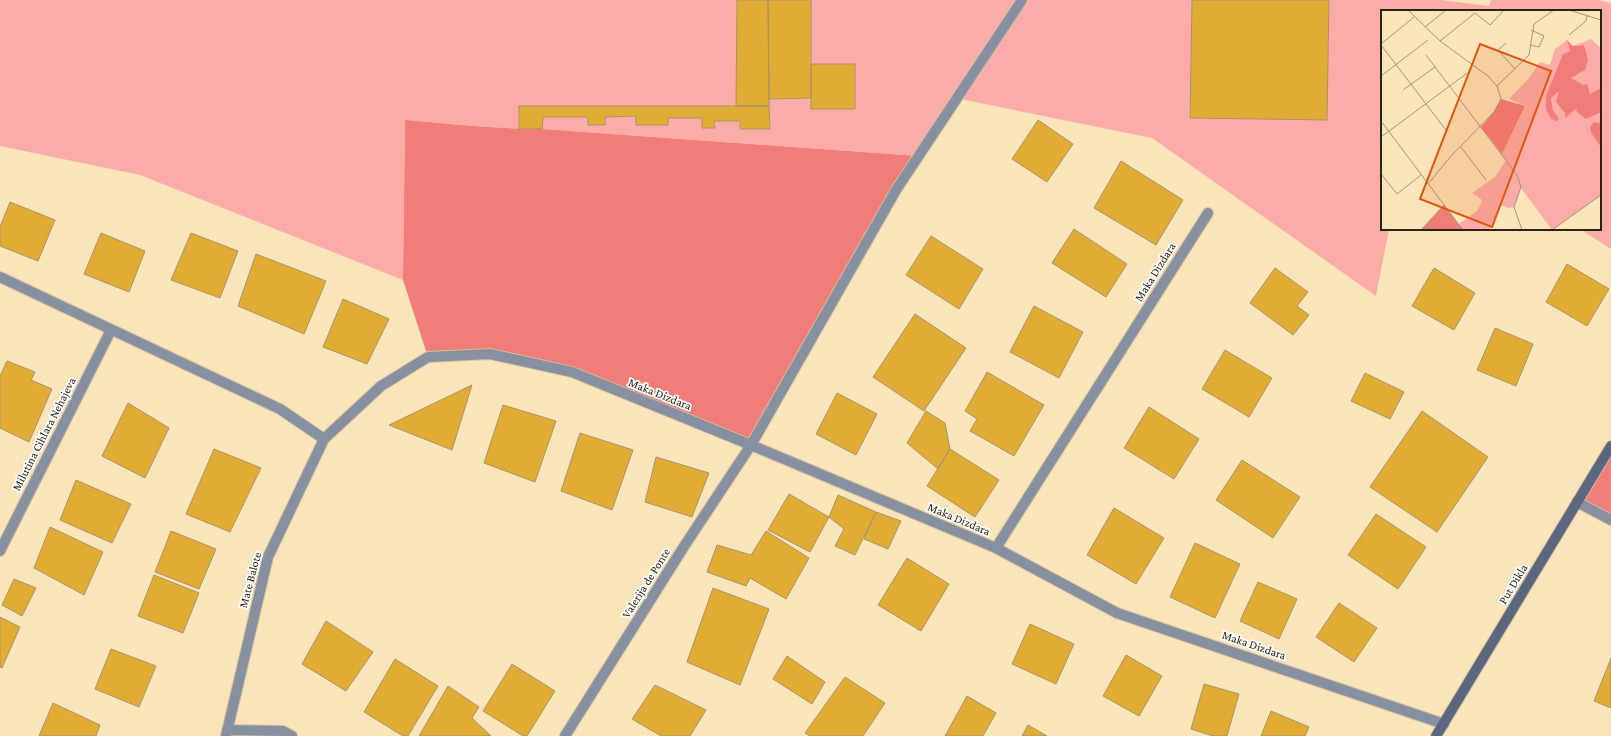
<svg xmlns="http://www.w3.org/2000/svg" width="1611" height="736" font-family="'Crimson Pro',serif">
	<rect width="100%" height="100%" fill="#fae4ba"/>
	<!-- green -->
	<path fill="#fbaca8" d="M 0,0 L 1441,0 L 1489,6 L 1491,0 L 1598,0 L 1611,3 L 1611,249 L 1580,229 L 1600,229 L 1600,11 L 1382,11 L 1382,229 L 1389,229 L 1376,296 L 1152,138 L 960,99 L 918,156 L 542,129 C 497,129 451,124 405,120 L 403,280 L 140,175 L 0,146 Z"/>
	<!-- forest -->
	<path fill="#f17d79" d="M 405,120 C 451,124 497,129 542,129 L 918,156 L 751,445 L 572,372 L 490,354 L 428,357 L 403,280 Z
		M 1611,446 L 1611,520 L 1577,502 Z"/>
	<!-- building -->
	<path fill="#e1ac33" stroke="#a8936c" d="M 737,0 L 768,0 L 769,106 L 736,106 Z
		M 768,0 L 811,0 L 811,98 L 769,99 Z
		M 1192,0 L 1329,0 L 1327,120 L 1190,118 Z
		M 811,64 L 855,64 L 855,109 L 811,109 Z
		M 519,106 L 769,106 L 770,129 L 740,129 L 740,121 L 714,121 L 715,128 L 702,128 L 702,118 L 668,118 L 668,125 L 636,125 L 636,116 L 605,117 L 605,125 L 588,125 L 588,117 L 543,117 L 542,129 L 519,129 Z
		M 1038,120 L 1073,144 L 1047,182 L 1012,159 Z
		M 1121,161 L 1183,200 L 1156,245 L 1094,208 Z
		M 10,202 L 55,220 L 38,261 L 0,246 L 0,227 Z
		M 1074,229 L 1127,264 L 1106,297 L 1052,263 Z
		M 101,233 L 145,251 L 129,292 L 84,274 Z
		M 191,233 L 238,251 L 220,298 L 171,280 Z
		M 931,236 L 983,269 L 959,309 L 906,275 Z
		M 256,254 L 326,281 L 304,334 L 238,306 Z
		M 1567,264 L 1609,289 L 1587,326 L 1546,302 Z
		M 1275,268 L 1308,292 L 1297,306 L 1309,315 L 1293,335 L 1250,303 Z
		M 1434,268 L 1475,293 L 1454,330 L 1412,306 Z
		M 343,299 L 389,319 L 367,364 L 323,347 Z
		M 1034,306 L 1083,332 L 1059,378 L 1010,352 Z
		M 915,314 L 966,348 L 924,411 L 873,377 Z
		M 1495,328 L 1533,344 L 1516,386 L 1477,370 Z
		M 1225,350 L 1272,378 L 1249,417 L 1202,389 Z
		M 7,361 L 35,372 L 31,380 L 52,389 L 29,442 L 0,428 L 0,376 Z
		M 987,372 L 1044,405 L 1014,456 L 970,431 L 977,419 L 965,411 Z
		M 1365,373 L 1404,392 L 1390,419 L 1351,401 Z
		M 472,385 L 452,450 L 389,425 Z
		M 837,393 L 877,414 L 856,455 L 816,434 Z
		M 128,403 L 169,428 L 145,478 L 102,456 Z
		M 503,405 L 556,421 L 535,482 L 484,463 Z
		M 1149,407 L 1199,439 L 1174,479 L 1124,448 Z
		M 926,411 L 945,423 L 950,449 L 938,469 L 907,443 Z
		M 1422,411 L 1488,457 L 1437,532 L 1370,487 Z
		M 580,433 L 633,450 L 612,510 L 561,491 Z
		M 214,449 L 261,468 L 230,532 L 186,514 Z
		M 950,449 L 999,480 L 975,517 L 927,486 Z
		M 656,457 L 709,473 L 692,517 L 645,502 Z
		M 1242,460 L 1300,497 L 1273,538 L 1216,500 Z
		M 76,480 L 131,504 L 112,543 L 60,520 Z
		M 789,494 L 829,517 L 810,552 L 768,530 Z
		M 838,495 L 876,512 L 855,555 L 835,546 L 844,529 L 829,517 Z
		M 1114,508 L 1164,538 L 1136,584 L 1087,555 Z
		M 876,512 L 901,521 L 888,549 L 864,539 Z
		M 1376,514 L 1426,547 L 1398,589 L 1348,555 Z
		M 50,527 L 103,552 L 84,595 L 34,568 Z
		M 171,531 L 216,549 L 199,589 L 155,572 Z
		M 766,531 L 809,558 L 786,599 L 750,578 L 746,586 L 707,572 L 717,545 L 751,555 Z
		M 1195,543 L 1240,564 L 1215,618 L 1170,597 Z
		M 907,558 L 949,584 L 921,631 L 878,605 Z
		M 154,575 L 199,593 L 183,633 L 138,616 Z
		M 14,579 L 36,588 L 22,616 L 2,605 Z
		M 1258,582 L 1297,599 L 1279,639 L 1240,621 Z
		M 713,588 L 769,609 L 740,685 L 687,662 Z
		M 1339,603 L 1377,628 L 1354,662 L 1316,637 Z
		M 0,617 L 20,627 L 2,668 L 0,667 Z
		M 326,621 L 373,652 L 346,691 L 302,664 Z
		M 1030,624 L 1074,644 L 1056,684 L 1012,664 Z
		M 111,649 L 156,666 L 139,707 L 95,689 Z
		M 1126,655 L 1162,676 L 1139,716 L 1103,696 Z
		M 787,656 L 825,682 L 812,704 L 773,679 Z
		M 1611,658 L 1611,708 L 1594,701 Z
		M 395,659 L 438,686 L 408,736 L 403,736 L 364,712 Z
		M 512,664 L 555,691 L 527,736 L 523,736 L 483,711 Z
		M 845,677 L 885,703 L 863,736 L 810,736 L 805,733 Z
		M 1204,684 L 1239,694 L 1227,736 L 1213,736 L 1191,729 Z
		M 655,685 L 706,710 L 690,736 L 661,736 L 632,719 Z
		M 448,686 L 479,707 L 472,718 L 491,736 L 419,736 Z
		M 967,696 L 996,713 L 983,736 L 945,736 Z
		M 53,703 L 100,725 L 96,736 L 39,736 Z
		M 1271,711 L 1309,727 L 1305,736 L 1261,736 Z
		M 1028,725 L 1047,736 L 1022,736 Z"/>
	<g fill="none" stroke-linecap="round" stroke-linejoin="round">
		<defs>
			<path id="street" d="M 0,277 L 280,409 L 324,439
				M 1577,502 L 1611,520
				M 996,548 L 1208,213
				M 0,551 L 111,330
				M 227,730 L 283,731 L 292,736
				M 226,736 L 268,557 L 324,439 L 381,386 L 428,357 L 490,354 L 572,372 L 751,445 L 996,548 L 1117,613 L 1444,724
				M 565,736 L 683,548 L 751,445 L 896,190 L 1022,0"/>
			<path id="secondary" d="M 1436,736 L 1611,446"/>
		</defs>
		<!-- street casing -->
		<use href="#street" stroke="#d5c19c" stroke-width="12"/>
		<!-- secondary casing -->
		<use href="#secondary" stroke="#d5c19c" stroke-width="12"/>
		<!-- street -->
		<use href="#street" stroke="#8790a0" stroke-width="10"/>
		<!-- secondary -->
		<use href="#secondary" stroke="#5a677e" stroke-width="10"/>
	</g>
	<g text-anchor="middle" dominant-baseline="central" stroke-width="3.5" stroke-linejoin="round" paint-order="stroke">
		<!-- street labels -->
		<g font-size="12" fill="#2a2212" stroke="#fff">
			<text transform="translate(1155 272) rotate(-58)">Maka Dizdara</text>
			<text transform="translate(660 394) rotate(22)">Maka Dizdara</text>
			<text transform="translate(44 434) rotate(-63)">Milutina Cihlara Nehajeva</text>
			<text transform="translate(959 519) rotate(23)">Maka Dizdara</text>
			<text transform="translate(250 580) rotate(-75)">Mate Balote</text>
			<text transform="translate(646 583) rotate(-58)">Valerija de Ponte</text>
			<text transform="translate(1513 584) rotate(-59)">Put Dikla</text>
			<text transform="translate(1254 645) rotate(19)">Maka Dizdara</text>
		</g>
	</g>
	<!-- overview -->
	<g transform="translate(1381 10)">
		<rect width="220" height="220" fill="#fae4ba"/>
		<path d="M 210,29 L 220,38 L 220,113 L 213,112 L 210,123 L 220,137 L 220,185 L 171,220 L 140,178 L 133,197 L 127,198 L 120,195 L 108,220 L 82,220 L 78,214 L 97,200 L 101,190 L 91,183 L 114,167 L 125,150 L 121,144 L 144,96 L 128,89 L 148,68 L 159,52 L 169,55 L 174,39 L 186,30 L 189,41 L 185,43 L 165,87 L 165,99 L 169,108 L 178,109 L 172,100 L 170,88 L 187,69 L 204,60 L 207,50 L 203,35 L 192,36 Z" fill="#fbaca8"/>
		<path d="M 186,30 L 192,36 L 203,35 L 207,50 L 204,60 L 190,68 L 202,75 L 206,74 L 209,84 L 220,78 L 220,102 L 205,109 L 195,101 L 196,98 L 184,108 L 184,103 L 175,92 L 178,81 L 170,88 L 172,100 L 178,109 L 175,111 L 169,108 L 165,99 L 165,87 L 168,78 L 182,44 L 189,41 ZM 120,89 L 144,96 L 121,144 L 100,117 L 113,102 ZM 213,112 L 220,113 L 220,137 L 210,123 L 209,117 ZM 63,195 L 82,220 L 40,220 Z" fill="#f17d79"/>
		<path fill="none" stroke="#a79677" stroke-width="1" d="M 27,0 L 59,31 L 107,66 L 116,76 L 120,89 L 113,102 L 70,146 L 47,174M 188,0 L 220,10M 44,17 L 65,0M 188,25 L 205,11 L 206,6M 59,31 L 94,3 L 109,15 L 123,0M 125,33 L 117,40 L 134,59M 0,34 L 33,7M 0,35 L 65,120M 149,35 L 158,37 L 163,26 L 150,20M 45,45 L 136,165 L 140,177 L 133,197 L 141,220M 0,66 L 47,30M 116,76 L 148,45 L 153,14 L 173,0M 22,80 L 54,57M 0,111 L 82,220M 0,127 L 89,61 L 91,56M 80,137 L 105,170M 0,164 L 16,184 L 40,165M 40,220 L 63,195M 171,220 L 220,185"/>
		<path fill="#de560c" fill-opacity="0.15" stroke="#de560c" stroke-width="2" d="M 99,34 L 170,61 L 111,217 L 39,189 Z"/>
		<rect width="220" height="220" fill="none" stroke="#2a2212" stroke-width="2"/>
	</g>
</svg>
